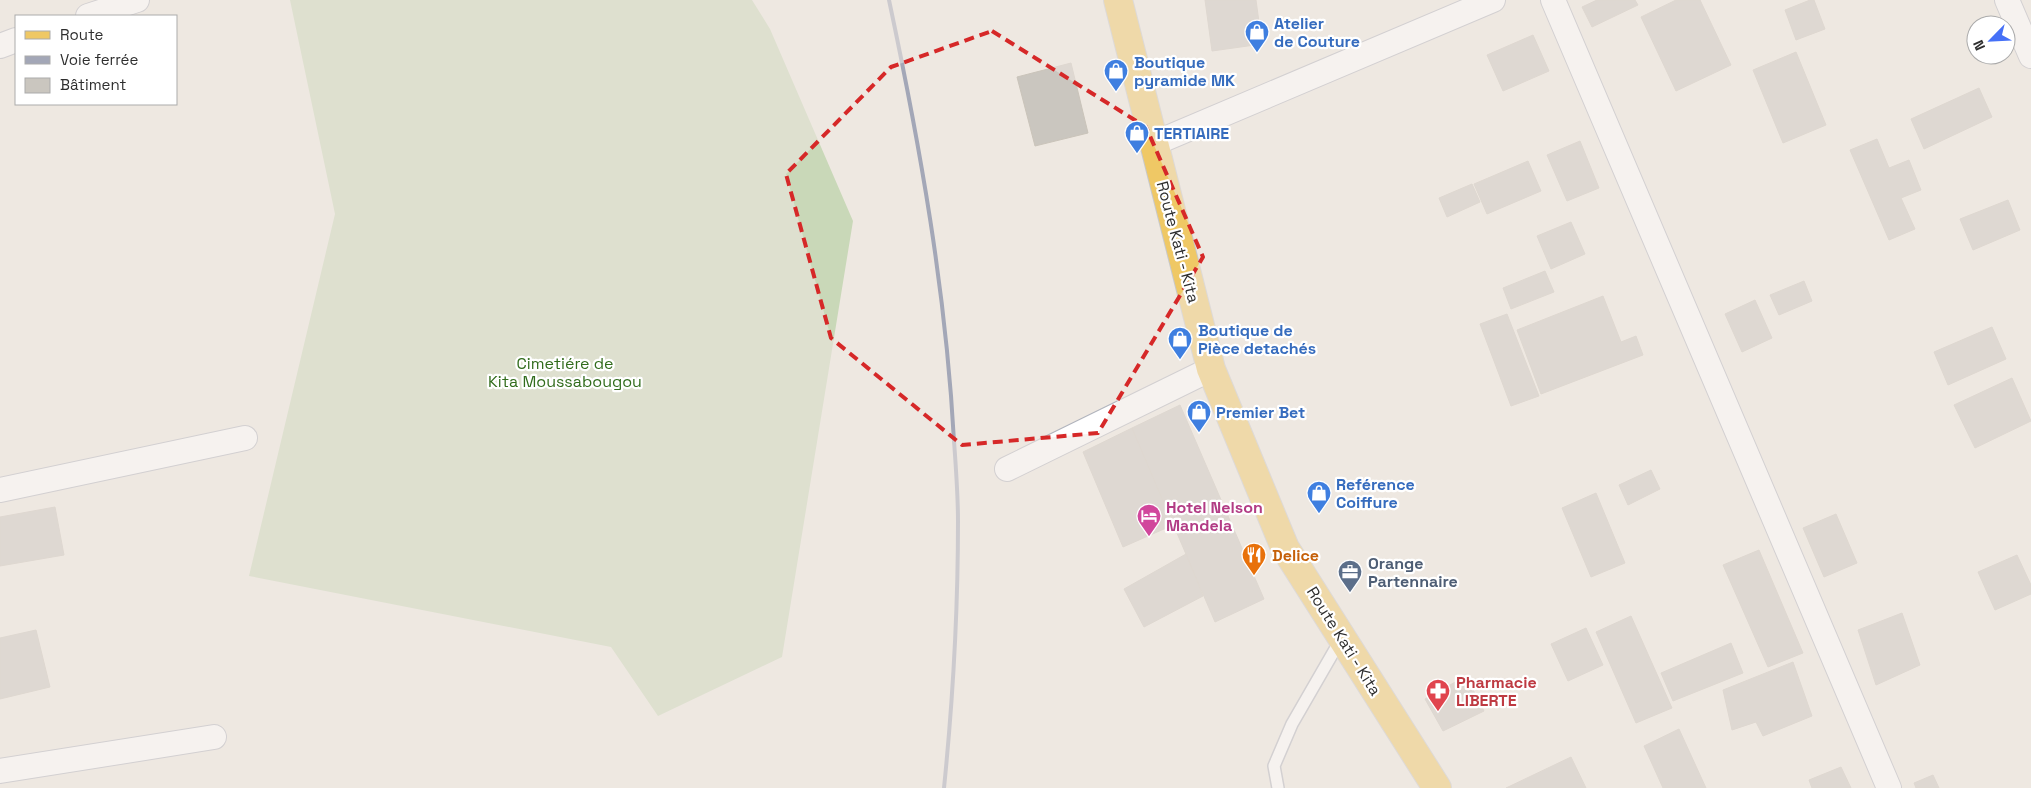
<svg xmlns="http://www.w3.org/2000/svg" width="2031" height="788" font-family="'Space Grotesk',sans-serif">
	<rect width="100%" height="100%" fill="#eee8e1"/>
	<!-- cemetery -->
	<path fill="#c9d8b8" d="M 290,0 L 752,0 L 770,29 L 853,221 L 782,657 L 658,716 L 611,647 L 249,576 L 335,214 Z"/>
	<!-- building -->
	<path fill="#cac6bf" stroke="#cac4ba" d="M 1205,0 L 1256,0 L 1262,44 L 1212,51 Z
		M 1597,0 L 1635,0 L 1638,5 L 1592,27 L 1582,7 Z
		M 1676,0 L 1700,0 L 1731,65 L 1676,91 L 1641,17 Z
		M 1810,0 L 1814,0 L 1825,29 L 1796,40 L 1785,10 Z
		M 1533,35 L 1549,71 L 1503,91 L 1487,55 Z
		M 1796,52 L 1826,125 L 1783,143 L 1753,70 Z
		M 1071,63 L 1088,133 L 1035,146 L 1017,77 Z
		M 1979,88 L 1992,117 L 1924,149 L 1911,119 Z
		M 1877,139 L 1889,168 L 1909,160 L 1921,190 L 1901,198 L 1915,229 L 1889,240 L 1850,150 Z
		M 1580,141 L 1599,188 L 1567,201 L 1547,155 Z
		M 1528,161 L 1541,191 L 1487,214 L 1474,184 Z
		M 1472,184 L 1480,202 L 1447,217 L 1439,198 Z
		M 2008,200 L 2020,230 L 1973,250 L 1960,219 Z
		M 1571,222 L 1585,254 L 1551,269 L 1537,236 Z
		M 1545,271 L 1554,292 L 1511,309 L 1503,288 Z
		M 1804,281 L 1812,301 L 1779,315 L 1770,295 Z
		M 1603,296 L 1621,342 L 1636,336 L 1643,355 L 1541,394 L 1517,330 Z
		M 1755,300 L 1772,338 L 1742,352 L 1725,314 Z
		M 1507,314 L 1539,396 L 1511,406 L 1480,324 Z
		M 1992,327 L 2006,359 L 1948,385 L 1934,352 Z
		M 2012,378 L 2031,421 L 1975,448 L 1954,405 Z
		M 1180,405 L 1264,599 L 1215,622 L 1132,428 Z
		M 1132,428 L 1173,525 L 1123,547 L 1083,452 Z
		M 1651,470 L 1660,489 L 1628,505 L 1619,485 Z
		M 1596,493 L 1625,563 L 1591,577 L 1562,508 Z
		M 55,507 L 64,555 L 0,566 L 0,517 Z
		M 1836,514 L 1857,563 L 1824,577 L 1803,528 Z
		M 1759,550 L 1803,653 L 1768,667 L 1723,565 Z
		M 1186,554 L 1203,596 L 1144,627 L 1124,589 Z
		M 2017,555 L 2031,585 L 2031,594 L 1995,610 L 1978,572 Z
		M 1902,613 L 1920,665 L 1876,685 L 1858,630 Z
		M 1631,616 L 1672,708 L 1636,723 L 1596,632 Z
		M 1586,628 L 1603,665 L 1568,681 L 1551,644 Z
		M 36,630 L 50,687 L 0,699 L 0,638 Z
		M 1731,643 L 1743,673 L 1673,701 L 1661,673 Z
		M 1793,662 L 1812,716 L 1763,736 L 1756,722 L 1732,730 L 1723,690 Z
		M 1466,676 L 1484,711 L 1443,731 L 1425,699 Z
		M 1679,729 L 1706,788 L 1663,788 L 1644,746 Z
		M 1571,757 L 1586,788 L 1506,788 Z
		M 1841,767 L 1851,788 L 1812,788 L 1809,780 Z
		M 1933,775 L 1939,788 L 1916,788 L 1914,783 Z"/>
	<g fill="none" stroke-linecap="round" stroke-linejoin="round">
		<defs>
			<path id="lane" d="M 1278,788 L 1274,766 L 1292,724 L 1341,639"/>
			<path id="street" d="M 1553,0 L 1889,788
				M 2007,0 L 2031,56
				M 88,16 L 137,0
				M 0,46 L 16,40
				M 1153,144 L 1493,0
				M 1007,469 L 1211,369
				M 0,490 L 245,438
				M 0,771 L 214,737"/>
			<path id="primary" d="M 1118,0 L 1211,369 L 1285,548 L 1437,788"/>
		</defs>
		<!-- lane casing -->
		<use href="#lane" stroke="#b1b4bd" stroke-width="14"/>
		<!-- street casing -->
		<use href="#street" stroke="#b1b4bd" stroke-width="26"/>
		<!-- primary casing -->
		<use href="#primary" stroke="#c9c9c9" stroke-width="30"/>
		<!-- lane -->
		<use href="#lane" stroke="#fff" stroke-width="11"/>
		<!-- street -->
		<use href="#street" stroke="#fff" stroke-width="24"/>
		<!-- primary -->
		<use href="#primary" stroke="#efc865" stroke-width="28"/>
		<!-- rail -->
		<path stroke="#a3a7b7" stroke-width="4" d="M 889,0 C 920,146 946,292 954,441 C 956,468 958,495 958,521 C 958,610 953,699 944,788"/>
	</g>
	<!-- marked area -->
	<path d="M0 0H2031V788H0ZM 992,31 L 1146,127 L 1203,257 L 1098,433 L 962,445 L 831,338 L 786,174 L 891,67 Z" fill="#eee8e1" fill-opacity=".55" fill-rule="evenodd"/>
	<path fill="none" stroke="#d62828" stroke-width="4" stroke-dasharray="10 6" stroke-linejoin="round" d="M 992,31 L 1146,127 L 1203,257 L 1098,433 L 962,445 L 831,338 L 786,174 L 891,67 Z"/>
	<!-- icons -->
	<defs>
		<symbol id="shop-pin" viewBox="-11 -11 22 30"><path d="M0 17L-7.5 6A9.5 9.5 0 1 1 7.5 6Z" fill="#3f7fe0" stroke="#fff"/><path d="M-5-2.5h2.3a2.7 3.5 0 0 1 5.4 0H5L5.5 6h-11ZM-1.5-2.5h3a1.5 2.3 0 0 0-3 0Z" fill="#fff"/></symbol>
		<symbol id="hotel-pin" viewBox="-11 -11 22 30"><path d="M0 17L-7.5 6A9.5 9.5 0 1 1 7.5 6Z" fill="#d1479c" stroke="#fff"/><path d="M-6-4.5h1.5V1H6V5H4.5V3h-9V5H-6ZM-4 0a1.8 1.8 0 1 1 3.6 0ZM.5 0V-2.5h3Q6-2.5 6 0Z" fill="#fff"/></symbol>
		<symbol id="restaurant-pin" viewBox="-11 -11 22 30"><path d="M0 17L-7.5 6A9.5 9.5 0 1 1 7.5 6Z" fill="#e8710a" stroke="#fff"/><path d="M-5-6h1v4h1v-4h1v4h1v-4h1v5L-1.5 .5V6h-2V.5L-5-1ZM5-6V6H3V1.5H1.5Q1.5-4 5-6Z" fill="#fff"/></symbol>
		<symbol id="office-pin" viewBox="-11 -11 22 30"><path d="M0 17L-7.5 6A9.5 9.5 0 1 1 7.5 6Z" fill="#5c6f8a" stroke="#fff"/><path d="M-6-3h4V-5.5h4V-3h4V5H-6ZM-1-4.5V-3h2v-1.5ZM-6 0V1H6V0Z" fill="#fff"/></symbol>
		<symbol id="pharmacy-pin" viewBox="-11 -11 22 30"><path d="M0 17L-7.5 6A9.5 9.5 0 1 1 7.5 6Z" fill="#e0444e" stroke="#fff"/><path d="M-2-6h4v4h4v4h-4v4h-4v-4h-4v-4h4Z" fill="#fff"/></symbol>
	</defs>
	<g fill-rule="evenodd">
		<use href="#shop-pin" x="1243" y="18" width="28" height="38"/>
		<use href="#shop-pin" x="1102" y="57" width="28" height="38"/>
		<use href="#shop-pin" x="1123" y="119" width="28" height="38"/>
		<use href="#shop-pin" x="1166" y="325" width="28" height="38"/>
		<use href="#shop-pin" x="1185" y="398" width="28" height="38"/>
		<use href="#shop-pin" x="1305" y="479" width="28" height="38"/>
		<use href="#hotel-pin" x="1135" y="502" width="28" height="38"/>
		<use href="#restaurant-pin" x="1240" y="541" width="28" height="38"/>
		<use href="#office-pin" x="1336" y="558" width="28" height="38"/>
		<use href="#pharmacy-pin" x="1424" y="677" width="28" height="38"/>
	</g>
	<g text-anchor="middle" dominant-baseline="central" stroke-width="4.5" stroke-linejoin="round" paint-order="stroke">
		<!-- shop labels -->
		<g font-size="16" font-weight="bold" fill="#366cbe" stroke="#fff" text-anchor="start">
			<text x="1274" y="23">Atelier<tspan x="1274" dy="18">de Couture</tspan></text>
			<text x="1134" y="62">Boutique<tspan x="1134" dy="18">pyramide MK</tspan></text>
			<text x="1154" y="133">TERTIAIRE</text>
			<text x="1198" y="330">Boutique de<tspan x="1198" dy="18">Pièce detachés</tspan></text>
			<text x="1216" y="412">Premier Bet</text>
			<text x="1336" y="484">Reférence<tspan x="1336" dy="18">Coiffure</tspan></text>
		</g>
		<!-- street labels -->
		<g font-size="16" fill="#2e2e2e" stroke="#fff">
			<text transform="translate(1178 242) rotate(75)">Route Kati - Kita</text>
			<text transform="translate(1344 641) rotate(58)">Route Kati - Kita</text>
		</g>
		<!-- park labels -->
		<g font-size="16" fill="#316c1c" stroke="#fff">
			<text x="565" y="363">Cimetiére de<tspan x="565" dy="18">Kita Moussabougou</tspan></text>
		</g>
		<!-- hotel labels -->
		<g font-size="16" font-weight="bold" fill="#b23c85" stroke="#fff" text-anchor="start">
			<text x="1166" y="507">Hotel Nelson<tspan x="1166" dy="18">Mandela</tspan></text>
		</g>
		<!-- food labels -->
		<g font-size="16" font-weight="bold" fill="#c56008" stroke="#fff" text-anchor="start">
			<text x="1272" y="555">Delice</text>
		</g>
		<!-- service labels -->
		<g font-size="16" font-weight="bold" fill="#4e5e75" stroke="#fff" text-anchor="start">
			<text x="1368" y="563">Orange<tspan x="1368" dy="18">Partennaire</tspan></text>
		</g>
		<!-- health labels -->
		<g font-size="16" font-weight="bold" fill="#be3a42" stroke="#fff" text-anchor="start">
			<text x="1456" y="682">Pharmacie<tspan x="1456" dy="18">LIBERTE</tspan></text>
		</g>
	</g>
	<!-- legend -->
	<rect x="15" y="15" width="162" height="90" fill="#ffffff" stroke="#ababab"/>
	<rect x="25" y="31" width="25" height="8" fill="#efc865" stroke="#ababab"/>
	<text x="60" y="40" font-size="15" fill="#2e2e2e">Route</text>
	<rect x="25" y="56" width="25" height="8" fill="#a3a7b7" stroke="#ababab"/>
	<text x="60" y="65" font-size="15" fill="#2e2e2e">Voie ferrée</text>
	<rect x="25" y="78" width="25" height="15" fill="#cac6bf" stroke="#ababab"/>
	<text x="60" y="90" font-size="15" fill="#2e2e2e">Bâtiment</text>
	<!-- north arrow -->
	<g transform="translate(1991 40) rotate(246)"><circle r="24" fill="#ffffff" stroke="#ababab"/>
	<path d="M0-4L9 19L0 12L-9 19Z" fill="#4570f7"/>
	<text y="-8" font-size="14" font-weight="bold" text-anchor="middle" fill="#2e2e2e">N</text>
	</g>
</svg>
